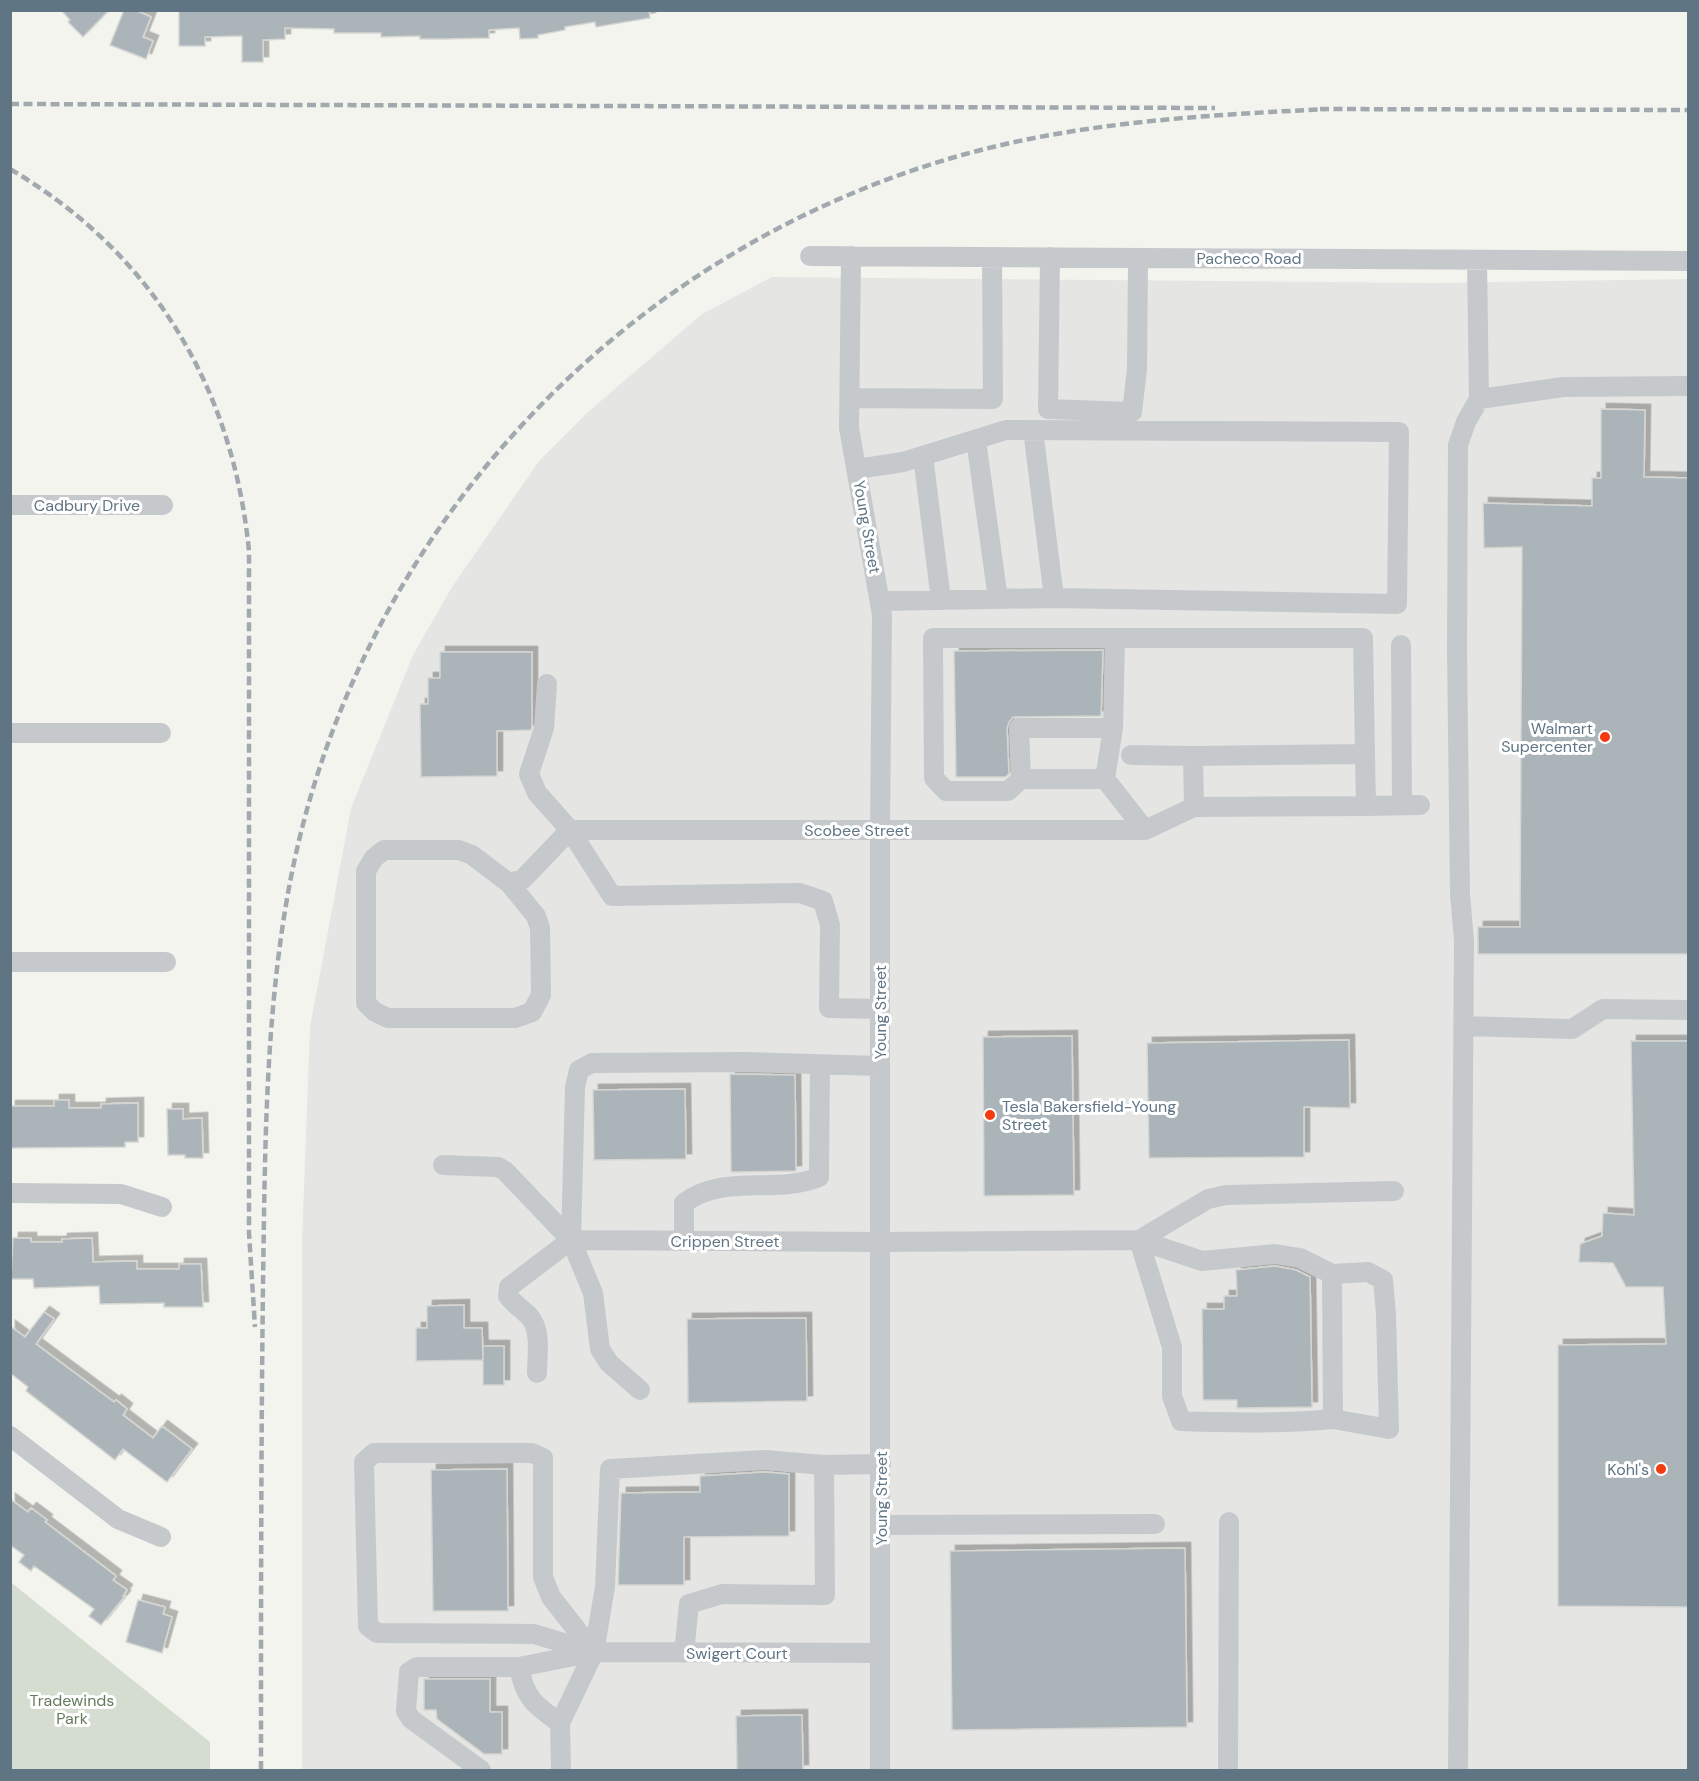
<svg xmlns="http://www.w3.org/2000/svg" width="1699" height="1781" font-family="'DM Sans',sans-serif">
	<defs>
		<filter id="shadow"><feDropShadow dx="5.5" dy="-5.5" stdDeviation="0" flood-color="#0004"/></filter>
	</defs>
	<rect width="100%" height="100%" fill="#f4f4ef"/>
	<!-- built -->
	<path fill="#e5e5e3" d="M 772,277 L 1438,283 L 1688,279 L 1688,1770 L 302,1770 L 302,1240 L 310,1027 L 351,808 L 413,655 L 452,587 L 539,461 L 588,412 L 702,314 Z"/>
	<!-- green -->
	<path fill="#d5dcd0" d="M 11,1584 L 13,1584 L 210,1742 L 210,1770 L 11,1770 Z"/>
	<!-- building -->
	<path fill="#abb4b9" stroke="#d5d5d2" stroke-width="1.5" filter="url(#shadow)" d="M 61,10 L 109,10 L 83,37 L 68,22 L 70,20 Z
		M 124,10 L 135,10 L 151,17 L 143,37 L 153,41 L 146,59 L 110,45 Z
		M 179,10 L 649,10 L 650,18 L 596,27 L 595,22 L 565,27 L 565,30 L 538,35 L 538,38 L 520,39 L 519,28 L 489,30 L 489,38 L 444,39 L 420,39 L 420,36 L 381,37 L 381,33 L 334,33 L 334,29 L 285,28 L 285,39 L 263,40 L 263,62 L 242,62 L 242,36 L 205,37 L 205,46 L 179,46 Z
		M 1601,409 L 1645,410 L 1644,477 L 1689,478 L 1689,954 L 1478,954 L 1478,927 L 1520,927 L 1522,547 L 1484,548 L 1483,503 L 1592,506 L 1592,478 L 1601,478 Z
		M 1103,650 L 1101,716 L 1013,717 L 1009,722 L 1007,728 L 1009,774 L 1005,777 L 956,777 L 954,651 Z
		M 440,652 L 532,652 L 532,726 L 531,730 L 497,731 L 497,776 L 421,777 L 420,704 L 428,704 L 428,678 L 440,678 Z
		M 1072,1036 L 1074,1195 L 984,1196 L 983,1037 Z
		M 1349,1040 L 1350,1108 L 1304,1107 L 1304,1157 L 1149,1158 L 1147,1043 Z
		M 1631,1041 L 1689,1041 L 1689,1607 L 1558,1606 L 1558,1345 L 1666,1344 L 1663,1287 L 1626,1287 L 1613,1263 L 1579,1262 L 1580,1244 L 1602,1236 L 1603,1213 L 1634,1215 Z
		M 730,1074 L 795,1075 L 796,1171 L 731,1172 Z
		M 685,1089 L 686,1159 L 594,1160 L 593,1090 Z
		M 54,1100 L 69,1100 L 69,1108 L 101,1108 L 101,1104 L 138,1103 L 138,1142 L 125,1142 L 125,1147 L 10,1148 L 10,1106 L 54,1106 Z
		M 167,1109 L 183,1109 L 183,1119 L 202,1118 L 203,1158 L 185,1158 L 185,1155 L 168,1155 Z
		M 13,1238 L 31,1238 L 31,1242 L 62,1242 L 62,1239 L 92,1238 L 93,1262 L 137,1261 L 137,1269 L 179,1269 L 179,1264 L 201,1264 L 203,1307 L 164,1307 L 164,1303 L 100,1304 L 99,1286 L 34,1288 L 33,1279 L 11,1279 Z
		M 1275,1266 L 1296,1270 L 1310,1277 L 1312,1407 L 1237,1408 L 1237,1400 L 1203,1400 L 1202,1309 L 1224,1309 L 1224,1296 L 1237,1296 L 1236,1270 Z
		M 464,1305 L 464,1328 L 482,1328 L 483,1360 L 416,1361 L 416,1328 L 427,1328 L 427,1306 Z
		M 44,1312 L 54,1319 L 36,1344 L 114,1402 L 116,1400 L 127,1409 L 123,1415 L 153,1438 L 162,1426 L 192,1449 L 167,1482 L 123,1449 L 115,1460 L 26,1391 L 28,1387 L 10,1373 L 10,1326 L 25,1337 Z
		M 806,1318 L 807,1401 L 688,1403 L 687,1319 Z
		M 483,1346 L 504,1346 L 504,1385 L 483,1385 Z
		M 507,1469 L 508,1611 L 433,1611 L 431,1470 Z
		M 765,1472 L 789,1474 L 789,1536 L 684,1537 L 684,1585 L 618,1585 L 621,1493 L 700,1492 L 700,1476 Z
		M 10,1499 L 28,1512 L 31,1508 L 47,1520 L 45,1522 L 116,1576 L 113,1580 L 127,1590 L 123,1596 L 125,1596 L 101,1625 L 89,1616 L 94,1609 L 34,1566 L 31,1571 L 19,1562 L 24,1555 L 10,1545 Z
		M 1185,1548 L 1187,1727 L 952,1730 L 950,1551 Z
		M 138,1600 L 165,1607 L 163,1614 L 172,1617 L 162,1653 L 126,1642 Z
		M 424,1679 L 490,1679 L 490,1712 L 502,1712 L 502,1754 L 484,1754 L 437,1719 L 436,1710 L 424,1710 Z
		M 802,1715 L 803,1770 L 737,1770 L 736,1716 Z"/>
	<g fill="none" stroke-linecap="round" stroke-linejoin="round">
		<!-- minor -->
		<path stroke="#c6c9cc" stroke-width="20" d="M 810,256 L 1688,261
			M 851,256 L 849,428 L 882,615 L 880,830 L 880,1770
			M 1050,257 L 1048,409 L 1132,412 L 1137,369 L 1138,258
			M 1477,260 L 1479,399 L 1563,387 L 1688,386
			M 850,398 L 993,399 L 992,257
			M 1033,430 L 1054,598
			M 976,440 L 998,599
			M 923,456 L 941,600
			M 857,469 L 903,462 L 1006,430 L 1399,432 L 1397,604 L 1054,598 L 880,601
			M 10,505 L 163,505
			M 1115,638 L 1363,638 L 1365,754
			M 1401,645 L 1402,805
			M 547,684 L 544,728 L 529,774 L 537,793 L 570,830 L 612,896 L 800,893 L 823,901 L 830,925 L 829,1008 L 880,1009
			M 10,733 L 161,733
			M 1131,755 L 1193,756
			M 1021,779 L 1019,728 L 1113,728
			M 1105,779 L 1021,779 L 1008,791 L 946,791 L 934,778 L 933,638 L 1115,638 L 1113,728 L 1105,779 L 1145,830
			M 1366,806 L 1420,805
			M 570,830 L 1145,830 L 1194,807 L 1193,756 L 1365,754 L 1366,806 L 1194,807
			M 509,883 L 536,916 L 540,928 L 541,995 L 532,1012 L 515,1018 L 388,1018 L 375,1012 L 366,1003 L 366,871 L 374,858 L 384,850 L 459,850 L 472,855 L 509,883 L 523,879 L 570,830
			M 10,962 L 166,962
			M 1463,1026 L 1572,1029 L 1603,1009 L 1688,1010
			M 443,1165 L 498,1167 L 505,1171 L 571,1240 L 593,1293 L 600,1349 L 609,1363 L 640,1390
			M 10,1193 L 121,1194 L 162,1207
			M 571,1240 L 880,1242 L 1139,1240 L 1202,1261 L 1275,1254 L 1300,1258 L 1332,1274 L 1333,1419 C 1282,1424 1232,1423 1181,1421 L 1172,1396 L 1172,1347 L 1139,1240
			M 1139,1240 L 1208,1199 L 1226,1195 L 1394,1191
			M 684,1241 L 684,1203 C 725,1173 775,1195 819,1177 L 820,1065
			M 1332,1274 L 1368,1272 L 1383,1280 L 1386,1314 L 1389,1429 L 1333,1419
			M 537,1373 C 537,1356 542,1330 529,1316 C 522,1309 514,1304 508,1296 L 509,1287 L 571,1240 L 575,1087 L 579,1070 L 592,1063 L 745,1062 L 880,1066
			M 10,1436 L 118,1519 L 161,1537
			M 881,1525 L 1155,1524
			M 594,1652 L 551,1597 L 543,1577 L 543,1458 L 532,1453 L 374,1453 L 364,1462 L 368,1626 L 377,1633 L 534,1634 L 594,1652 L 880,1653
			M 594,1652 L 605,1587 L 610,1469 L 765,1460 L 824,1465
			M 684,1653 L 689,1604 L 722,1594 L 825,1595 L 824,1465 L 881,1464
			M 560,1723 L 561,1770
			M 481,1770 L 411,1719 L 406,1711 L 409,1672 L 417,1667 L 519,1667 L 594,1652 L 560,1723 C 535,1705 525,1699 519,1667
			M 1228,1770 L 1229,1522
			M 1458,1770 L 1464,941 L 1460,894 L 1457,651 L 1458,445 L 1466,422 L 1479,399"/>
		<!-- rail -->
		<path stroke="#a1a8ae" stroke-width="4.5" stroke-dasharray="9 4.5" stroke-linecap="butt" d="M 10,104 L 1215,108
			M 1320,109 L 1688,110
			M 10,169 C 153,253 233,388 249,551 L 249,1233 L 255,1327
			M 261,1770 C 261,1609 261,1447 263,1285 C 265,1154 265,1022 288,893 C 351,540 617,252 962,155 C 1080,122 1206,115 1328,109"/>
	</g>
	<!-- markers -->
	<g fill="#f43a0f" stroke="#fff" stroke-width="2">
		<circle cx="1605" cy="737" r="6"/>
		<circle cx="990" cy="1115" r="6"/>
		<circle cx="1661" cy="1469" r="6"/>
	</g>
	<g text-anchor="middle" dominant-baseline="central" stroke-width="6" stroke-linejoin="round" paint-order="stroke">
		<!-- street labels -->
		<g font-size="16" fill="#607584" stroke="#fff">
			<text x="1249" y="258">Pacheco Road</text>
			<text x="87" y="505">Cadbury Drive</text>
			<text transform="translate(867 527) rotate(80)">Young Street</text>
			<text x="857" y="830">Scobee Street</text>
			<text transform="translate(880 1012) rotate(-90)">Young Street</text>
			<text x="725" y="1241">Crippen Street</text>
			<text transform="translate(881 1498) rotate(-90)">Young Street</text>
			<text x="737" y="1653">Swigert Court</text>
		</g>
		<!-- poi labels -->
		<g font-size="16" fill="#607584" stroke="#fff" text-anchor="end">
			<text x="1593" y="728">Walmart<tspan x="1593" dy="18">Supercenter</tspan></text>
			<text x="1002" y="1106" text-anchor="start">Tesla Bakersfield-Young<tspan x="1002" dy="18">Street</tspan></text>
			<text x="1649" y="1469">Kohl's</text>
		</g>
		<!-- park labels -->
		<g font-size="16" fill="#667a5f" stroke="#fff">
			<text x="72" y="1700">Tradewinds<tspan x="72" dy="18">Park</tspan></text>
		</g>
	</g>
	<!-- border -->
	<rect width="1699" height="1781" fill="none" stroke="#607584" stroke-width="24"/>
</svg>
